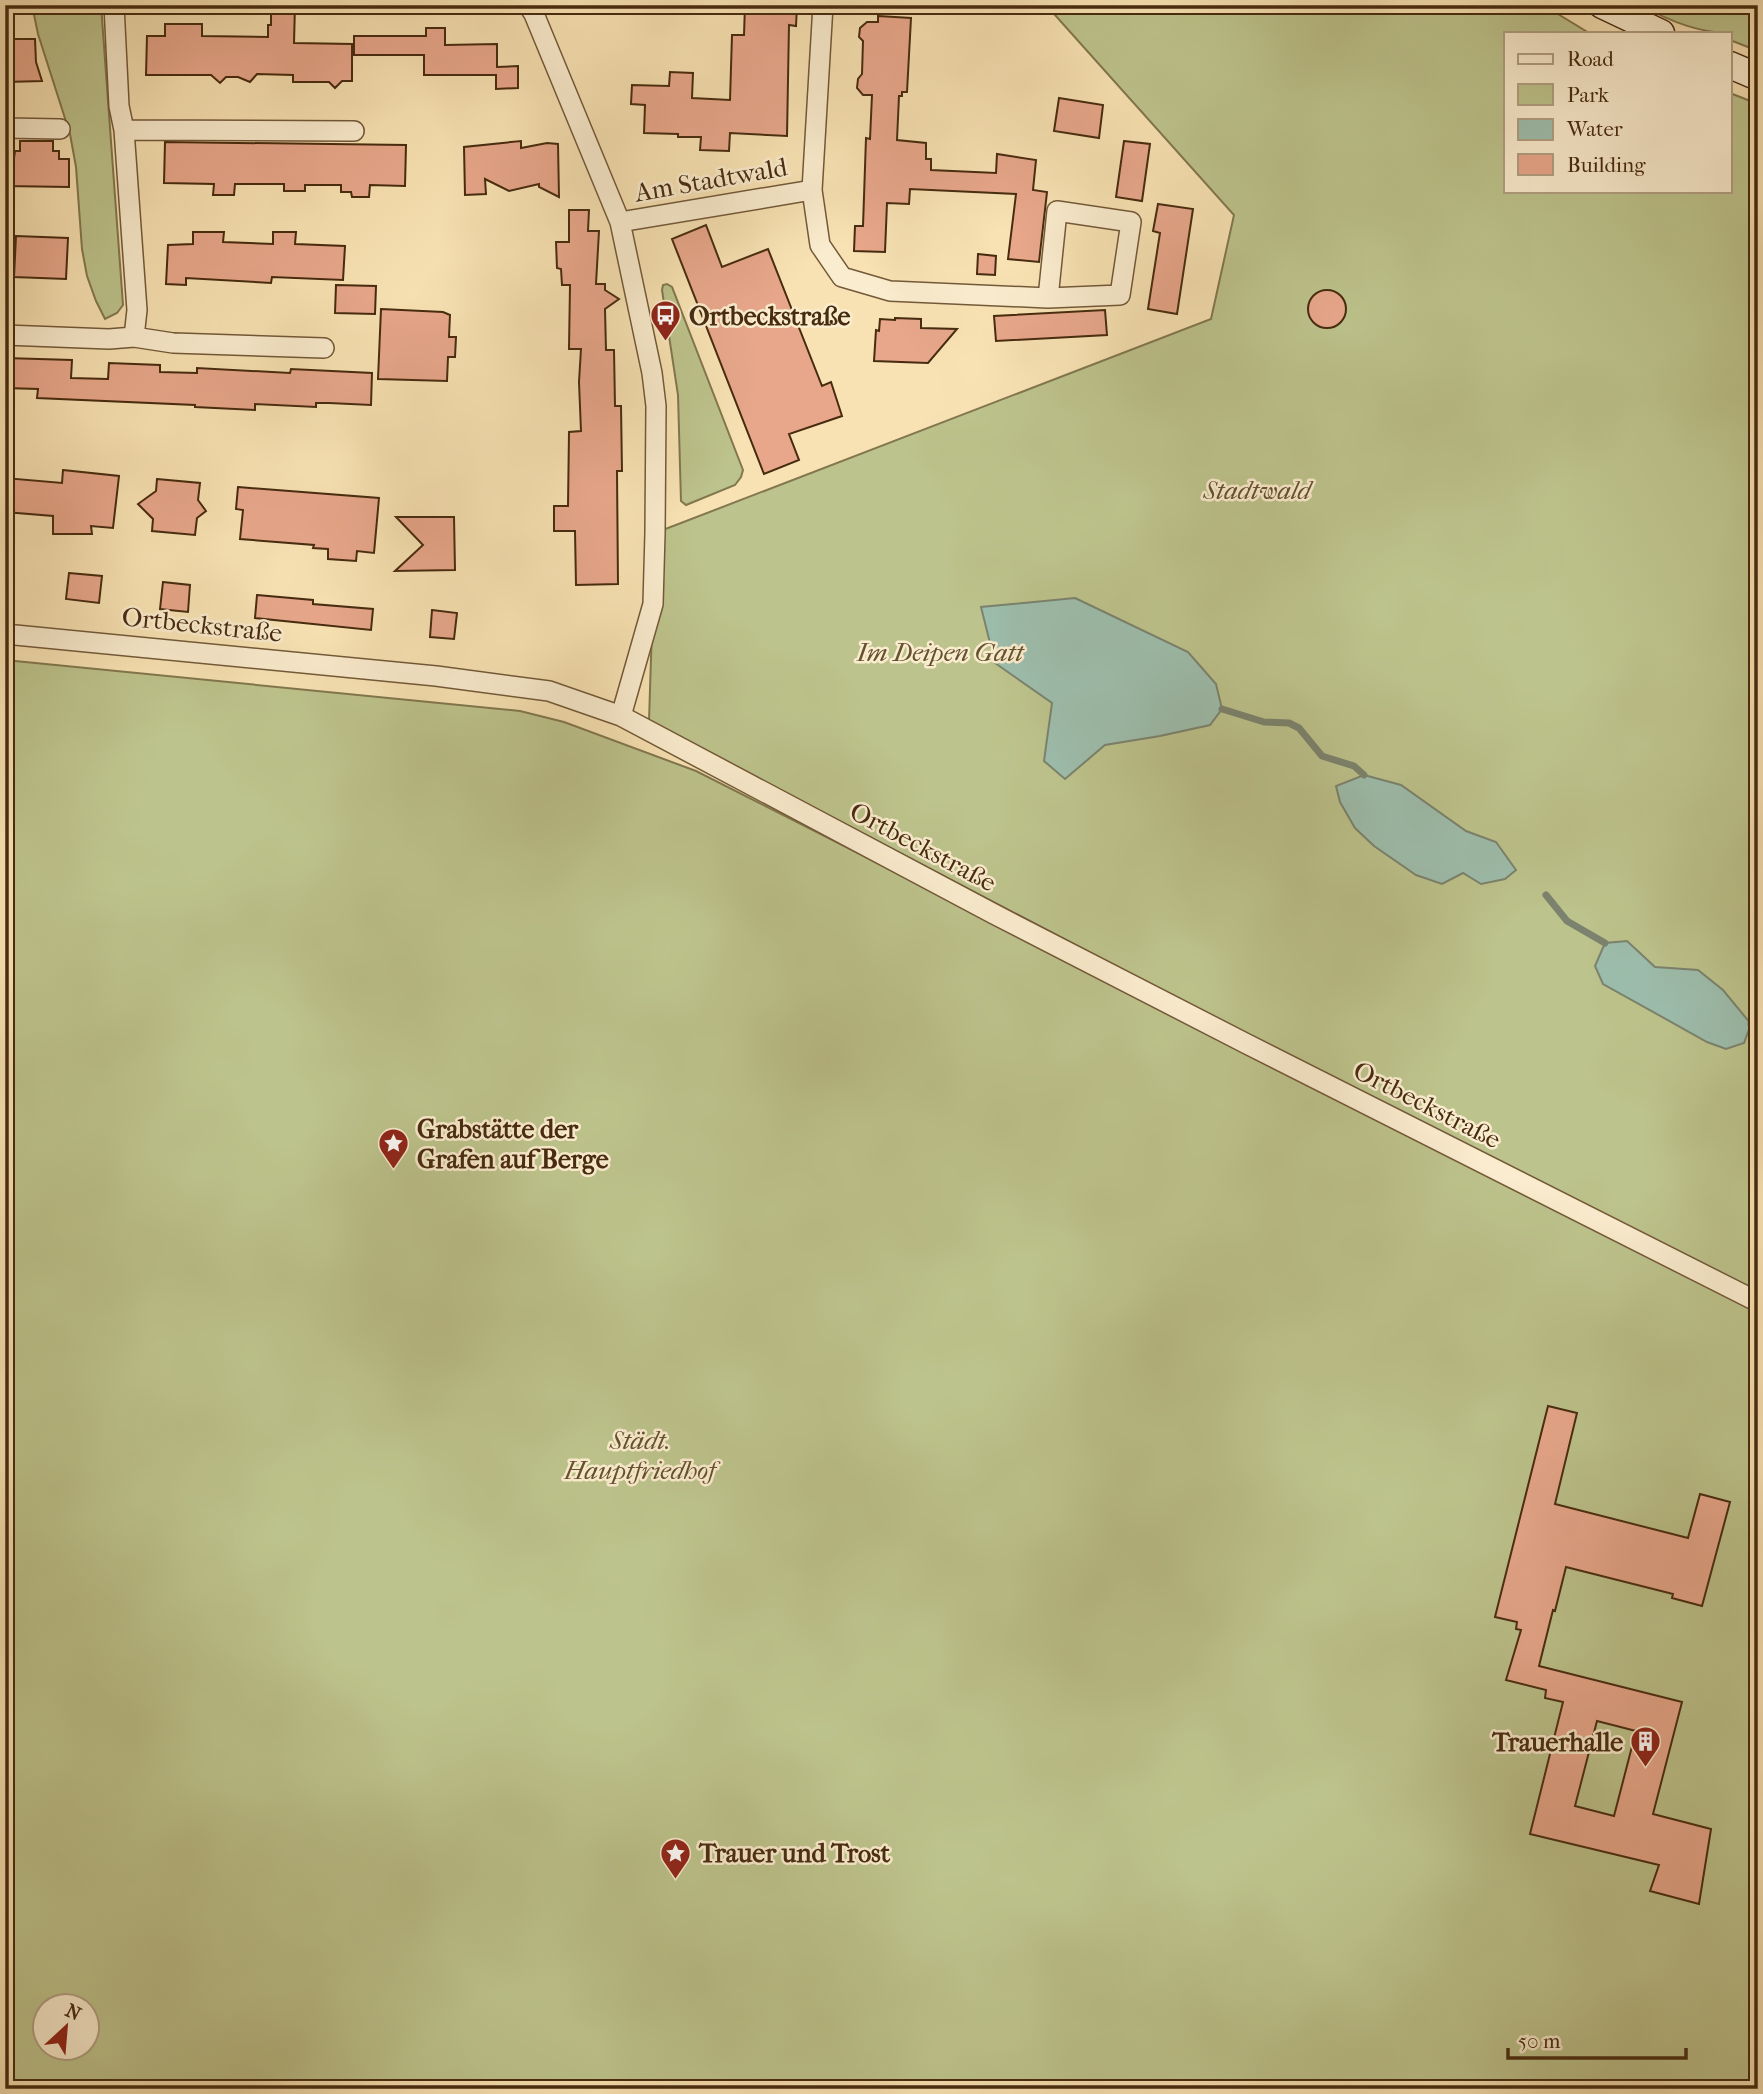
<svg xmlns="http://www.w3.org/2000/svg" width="1763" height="2094" font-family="'IM FELL French Canon',serif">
	<rect width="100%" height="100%" fill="#f8e2b3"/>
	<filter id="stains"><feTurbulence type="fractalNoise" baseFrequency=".00286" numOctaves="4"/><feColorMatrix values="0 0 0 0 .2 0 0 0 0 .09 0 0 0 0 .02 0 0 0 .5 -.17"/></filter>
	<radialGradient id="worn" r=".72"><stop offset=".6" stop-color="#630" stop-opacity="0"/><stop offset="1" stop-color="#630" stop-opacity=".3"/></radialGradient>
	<!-- green -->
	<path fill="#bdc38c" stroke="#82774e" stroke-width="2" fill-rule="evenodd" d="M 32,5 L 101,5 L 123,305 L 117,313 L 105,319 L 96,301 L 87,276 L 82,249 L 76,167 L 70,134 L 38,34 Z
		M 1046,5 L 1543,5 L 1589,33 L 1506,33 L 1506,191 L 1730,191 L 1730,93 L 1758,104 L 1758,1294 L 1245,1034 L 649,721 L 655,533 L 1211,319 L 1234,215 Z
		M 1641,5 L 1758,5 L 1758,51 L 1730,40 L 1730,33 C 1700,33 1667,20 1641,5 Z
		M 667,284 L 672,287 L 743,470 L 741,477 L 735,485 L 686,505 L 681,501 L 678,395 L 662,290 L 663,285 Z
		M 5,660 L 520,711 L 564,722 L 696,771 L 1758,1309 L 1758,2089 L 5,2089 ZM 46,2007 L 88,2007 L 88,2048 L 46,2048 Z"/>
	<!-- water -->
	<path fill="#9dbead" stroke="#7b836e" stroke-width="2" d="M 1075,598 L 1188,652 L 1216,684 L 1222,709 L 1210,725 L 1160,736 L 1105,745 L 1065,779 L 1044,761 L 1052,703 L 995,663 L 981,607 Z
		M 1364,775 L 1401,785 L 1466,831 L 1496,842 L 1516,870 L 1505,879 L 1481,884 L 1463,873 L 1442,884 L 1416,875 L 1374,846 L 1355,828 L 1340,802 L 1336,786 Z
		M 1627,941 L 1655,967 L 1698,970 L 1723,990 L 1751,1024 L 1744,1043 L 1726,1049 L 1707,1042 L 1603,984 L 1595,966 L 1605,943 Z"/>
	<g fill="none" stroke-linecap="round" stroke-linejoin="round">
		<!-- stream -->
		<path stroke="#7b836e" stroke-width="7" d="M 1222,709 L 1264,722 L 1289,723 L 1299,728 L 1322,756 L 1354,766 L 1364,775
			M 1546,895 L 1567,921 L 1605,943
			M 1751,1024 L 1758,1025"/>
	</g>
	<!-- building -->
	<path fill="#e8a78b" stroke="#472b0f" stroke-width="2" fill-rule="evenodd" d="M 271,5 L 295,5 L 294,43 L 352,44 L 352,81 L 342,81 L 335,88 L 329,82 L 293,82 L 293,75 L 257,74 L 250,82 L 238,77 L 226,77 L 220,83 L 211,75 L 146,75 L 147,36 L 165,36 L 165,24 L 202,24 L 202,36 L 268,37 L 268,25 L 271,25 Z
		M 745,5 L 797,5 L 796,26 L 789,25 L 787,136 L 730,133 L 729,151 L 700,150 L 701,137 L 678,137 L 678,134 L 644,133 L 645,105 L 631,104 L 632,85 L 669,86 L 670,72 L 693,73 L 692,98 L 730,100 L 732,35 L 744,35 Z
		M 878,16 L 911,18 L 907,92 L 902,92 L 902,96 L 899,96 L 897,140 L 926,143 L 926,159 L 931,159 L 931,170 L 996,173 L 997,154 L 1036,160 L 1033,190 L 1047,192 L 1039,262 L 1008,259 L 1016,194 L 910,189 L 909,204 L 887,203 L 885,252 L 854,251 L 855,226 L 863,226 L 866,138 L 870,139 L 872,95 L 863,95 L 857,88 L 858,79 L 862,74 L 863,41 L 859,37 L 860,28 L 867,22 L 878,22 Z
		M 426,28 L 445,28 L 445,45 L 497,44 L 497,67 L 518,66 L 518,88 L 496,89 L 496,75 L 424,75 L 424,55 L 354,55 L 354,36 L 426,36 Z
		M 5,39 L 35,39 L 36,62 L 42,81 L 5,82 Z
		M 1059,98 L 1103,105 L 1099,138 L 1054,131 Z
		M 20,141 L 53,141 L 53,151 L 59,151 L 59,159 L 69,159 L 69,187 L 5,186 L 5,158 L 14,158 L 15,151 L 20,151 Z
		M 521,141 L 521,148 L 547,143 L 558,144 L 559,197 L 539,187 L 539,184 L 509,191 L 485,179 L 486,194 L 465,195 L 464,147 Z
		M 1124,141 L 1150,144 L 1142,201 L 1116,197 Z
		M 165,142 L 406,145 L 405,186 L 370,185 L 369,197 L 352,197 L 351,192 L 341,192 L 341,185 L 305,185 L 305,191 L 284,191 L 284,184 L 235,184 L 234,195 L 213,195 L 214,184 L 164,183 Z
		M 1158,204 L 1193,209 L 1177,314 L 1148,309 L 1160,233 L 1153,231 Z
		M 569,210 L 589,210 L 588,231 L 599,231 L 596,284 L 605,284 L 605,290 L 619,299 L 605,309 L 606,350 L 614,350 L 615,406 L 621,406 L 622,471 L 617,471 L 618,584 L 576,585 L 575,531 L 554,531 L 554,506 L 568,506 L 569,432 L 581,431 L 579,382 L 581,349 L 569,349 L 570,285 L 562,285 L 561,269 L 557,268 L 556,242 L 569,242 Z
		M 706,225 L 722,267 L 768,249 L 822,386 L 831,382 L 842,416 L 789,434 L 799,460 L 764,474 L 672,239 Z
		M 193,232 L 224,232 L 223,242 L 273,244 L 273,232 L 296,232 L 295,244 L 345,246 L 343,280 L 272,277 L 271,283 L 186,278 L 186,285 L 166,284 L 168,245 L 193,244 Z
		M 16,236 L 68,238 L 66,279 L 14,277 Z
		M 978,254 L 996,256 L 995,275 L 977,274 Z
		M 336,285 L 376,286 L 375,314 L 335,313 Z
		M1308 309a19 19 0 1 1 38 0a19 19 0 1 1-38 0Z
		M 381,309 L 443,312 L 450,315 L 449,337 L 456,337 L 455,357 L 448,357 L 447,381 L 378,379 Z
		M 1105,310 L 1107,335 L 996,341 L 994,316 Z
		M 895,318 L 921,319 L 921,328 L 957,329 L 928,363 L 874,361 L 876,330 L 879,331 L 880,319 L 895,320 Z
		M 5,358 L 72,360 L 71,378 L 108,379 L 109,363 L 160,365 L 160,372 L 197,373 L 197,368 L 290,373 L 291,369 L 372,373 L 371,405 L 329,403 L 316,403 L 316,407 L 255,404 L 255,410 L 195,407 L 195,405 L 37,398 L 38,389 L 5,388 Z
		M 63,470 L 119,476 L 113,528 L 91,526 L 92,534 L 53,534 L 53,516 L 5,512 L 5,478 L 62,483 Z
		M 157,479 L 200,483 L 198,500 L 206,511 L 197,518 L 195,535 L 152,531 L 153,519 L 138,504 L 156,491 Z
		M 238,487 L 379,498 L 374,553 L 357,551 L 356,561 L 328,559 L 328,549 L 313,548 L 314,545 L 240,539 L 243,510 L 236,509 Z
		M 396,517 L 454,517 L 455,570 L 395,571 L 423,545 Z
		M 69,573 L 102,576 L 99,603 L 66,599 Z
		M 163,582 L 190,585 L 188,612 L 160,609 Z
		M 257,595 L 313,600 L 313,604 L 373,609 L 371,630 L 255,618 Z
		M 432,610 L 457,613 L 454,639 L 430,637 Z
		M 1548,1406 L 1577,1413 L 1555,1504 L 1688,1538 L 1700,1494 L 1730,1502 L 1702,1606 L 1672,1598 L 1673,1594 L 1566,1567 L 1555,1611 L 1553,1610 L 1539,1666 L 1682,1702 L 1653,1814 L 1711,1829 L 1699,1904 L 1650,1891 L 1659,1865 L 1530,1834 L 1563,1702 L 1545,1698 L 1546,1690 L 1506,1680 L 1521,1630 L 1516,1629 L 1517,1622 L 1495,1617 ZM 1597,1721 L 1636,1731 L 1614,1816 L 1575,1806 Z"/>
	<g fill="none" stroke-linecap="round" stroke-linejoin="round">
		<defs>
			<path id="street" d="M 528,5 L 534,14 L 620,222 L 652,373 L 656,406 L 655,533 L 653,604 L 621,716
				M 823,5 L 812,190 L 820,245 L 842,277 L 890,291 L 1048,298 L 1120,295 L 1131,222 L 1057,211 L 1048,298
				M 5,128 L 60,129
				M 124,130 L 354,131
				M 620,222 L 812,190
				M 5,335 L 109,339 L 134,337 L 137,310 L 124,130 L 119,106 L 114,5
				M 134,337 L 173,343 L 324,348
				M 5,634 L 436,676 L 549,691 L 621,716 L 994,914 L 1245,1043 L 1758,1302"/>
			<path id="secondary" d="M 1602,5 L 1661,33
				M 1730,65 L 1758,77"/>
		</defs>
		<!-- street casing -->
		<use href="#street" stroke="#735938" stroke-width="22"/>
		<!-- secondary casing -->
		<use href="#secondary" stroke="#472b0f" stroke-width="29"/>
		<!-- street -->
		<use href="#street" stroke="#faecce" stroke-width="19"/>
		<!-- secondary -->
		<use href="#secondary" stroke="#faecce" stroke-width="26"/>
	</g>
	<!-- icons -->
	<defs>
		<symbol id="bus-pin" viewBox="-11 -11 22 30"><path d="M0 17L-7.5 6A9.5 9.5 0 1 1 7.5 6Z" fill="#8f2418" stroke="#faecce"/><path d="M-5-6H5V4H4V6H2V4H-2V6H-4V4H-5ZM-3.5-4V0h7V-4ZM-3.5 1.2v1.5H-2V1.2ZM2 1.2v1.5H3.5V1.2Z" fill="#fff"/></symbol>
		<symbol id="sight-pin" viewBox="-11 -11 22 30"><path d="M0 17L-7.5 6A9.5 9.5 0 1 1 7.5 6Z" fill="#8f2418" stroke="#faecce"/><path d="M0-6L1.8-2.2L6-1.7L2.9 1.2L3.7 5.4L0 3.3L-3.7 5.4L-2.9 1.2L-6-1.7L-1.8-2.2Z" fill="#fff"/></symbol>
		<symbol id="building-pin" viewBox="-11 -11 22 30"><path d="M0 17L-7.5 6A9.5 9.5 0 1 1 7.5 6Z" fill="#8f2418" stroke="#faecce"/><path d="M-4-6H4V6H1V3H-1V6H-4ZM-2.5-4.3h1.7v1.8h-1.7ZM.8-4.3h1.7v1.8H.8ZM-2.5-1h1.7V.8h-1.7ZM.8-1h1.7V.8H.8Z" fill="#fff"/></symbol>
	</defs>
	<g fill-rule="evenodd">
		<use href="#bus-pin" x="648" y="298" width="35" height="47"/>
		<use href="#sight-pin" x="376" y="1126" width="35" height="47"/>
		<use href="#building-pin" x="1628" y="1724" width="35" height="47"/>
		<use href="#sight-pin" x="658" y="1836" width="35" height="47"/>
	</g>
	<g text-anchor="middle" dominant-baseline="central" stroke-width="5" stroke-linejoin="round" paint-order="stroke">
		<!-- street labels -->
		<g font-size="26" fill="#472b0f" stroke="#faecce">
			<text transform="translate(711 180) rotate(-10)">Am Stadtwald</text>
			<text transform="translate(202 625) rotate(6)">Ortbeckstraße</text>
			<text transform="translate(923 847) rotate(28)">Ortbeckstraße</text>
			<text transform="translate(1427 1105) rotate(27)">Ortbeckstraße</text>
		</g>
		<!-- poi labels -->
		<g font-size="26" font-weight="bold" fill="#472b0f" stroke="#faecce" text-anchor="start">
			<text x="689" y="316">Ortbeckstraße</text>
			<text x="417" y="1129">Grabstätte der<tspan x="417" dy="30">Grafen auf Berge</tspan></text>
			<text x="1623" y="1742" text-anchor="end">Trauerhalle</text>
			<text x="699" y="1853">Trauer und Trost</text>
		</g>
		<!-- park labels -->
		<g font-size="26" font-style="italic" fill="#64512e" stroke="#faecce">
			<text x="1257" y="490">Stadtwald</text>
			<text x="940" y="652">Im Deipen Gatt</text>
			<text x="640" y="1440">Städt.<tspan x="640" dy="30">Hauptfriedhof</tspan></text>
		</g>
	</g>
	<!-- margin -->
	<rect width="1763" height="2094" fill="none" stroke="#f8e2b3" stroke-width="28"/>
	<rect x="7" y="7" width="1749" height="2080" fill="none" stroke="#472b0f" stroke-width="3.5"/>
	<rect x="14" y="14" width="1735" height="2066" fill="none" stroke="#472b0f" stroke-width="2"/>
	<!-- legend -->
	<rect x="1504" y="32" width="228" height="161" fill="#faecce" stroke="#b29f82" stroke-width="2"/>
	<rect x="1518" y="54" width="35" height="10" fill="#faecce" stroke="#b29f82" stroke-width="2"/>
	<text x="1567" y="66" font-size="21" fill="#472b0f">Road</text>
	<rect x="1518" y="84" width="35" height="21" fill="#bdc38c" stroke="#b29f82" stroke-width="2"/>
	<text x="1567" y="102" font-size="21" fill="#472b0f">Park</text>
	<rect x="1518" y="119" width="35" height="21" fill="#9dbead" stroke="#b29f82" stroke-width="2"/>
	<text x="1567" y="136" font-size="21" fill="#472b0f">Water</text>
	<rect x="1518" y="154" width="35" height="21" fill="#e8a78b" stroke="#b29f82" stroke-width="2"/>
	<text x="1567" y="172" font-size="21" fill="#472b0f">Building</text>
	<!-- north arrow -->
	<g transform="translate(66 2027) rotate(26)"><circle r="33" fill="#faecce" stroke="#b29f82" stroke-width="2"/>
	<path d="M0-5L12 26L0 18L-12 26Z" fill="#8f2418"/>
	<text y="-10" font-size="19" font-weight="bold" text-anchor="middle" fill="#472b0f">N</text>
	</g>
	<!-- scale -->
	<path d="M1508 2048v10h178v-10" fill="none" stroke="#472b0f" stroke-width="3.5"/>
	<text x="1518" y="2048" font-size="21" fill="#472b0f" stroke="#faecce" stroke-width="5" paint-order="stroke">50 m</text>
	<rect width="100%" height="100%" filter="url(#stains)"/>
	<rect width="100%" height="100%" fill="url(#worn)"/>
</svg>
